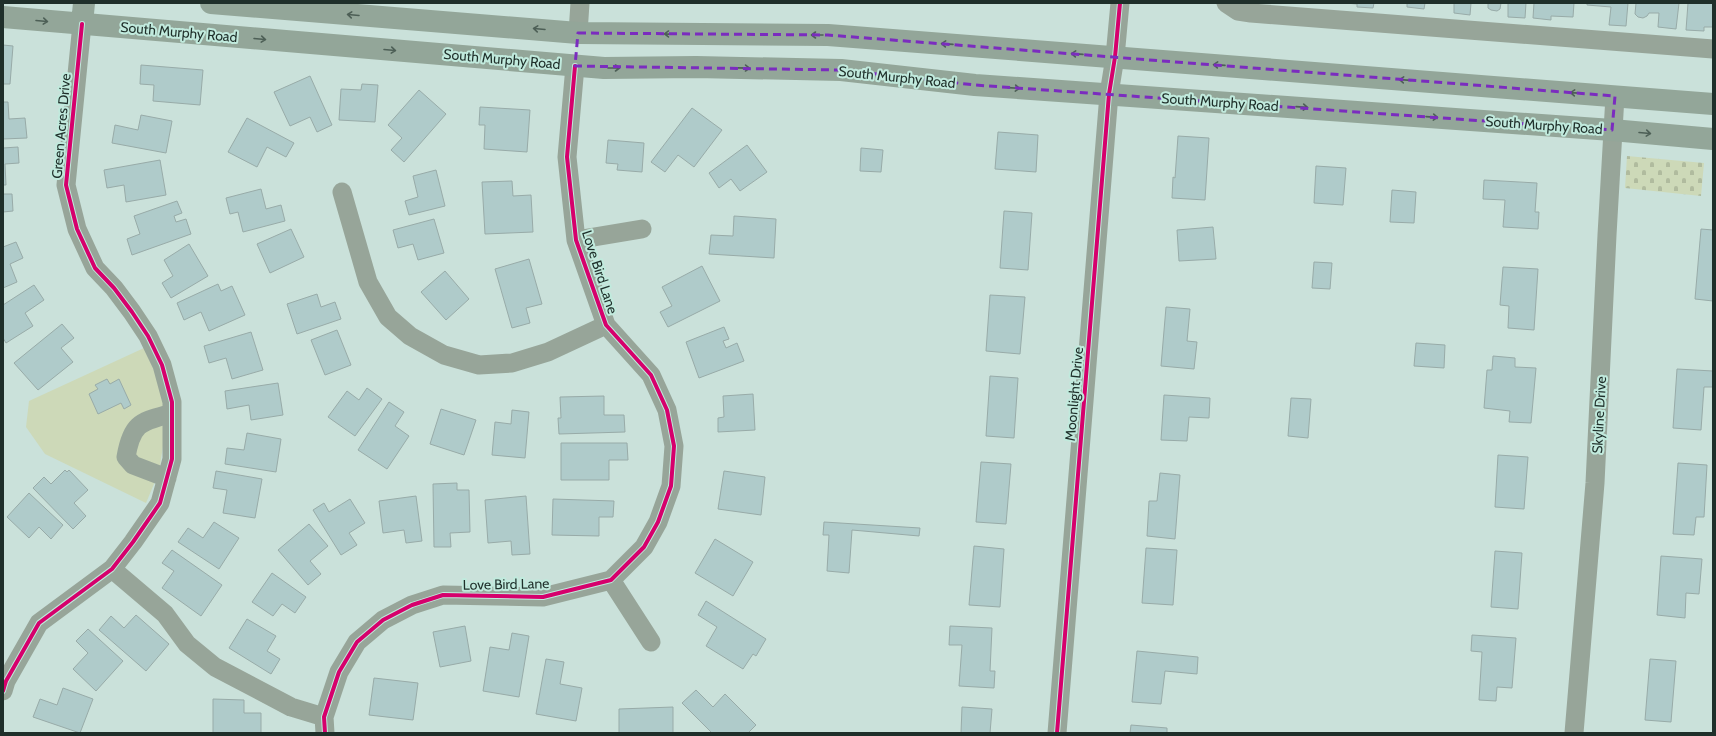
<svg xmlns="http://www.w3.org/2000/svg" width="1716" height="736" font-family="Cabin,sans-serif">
	<defs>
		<pattern id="cemetery-stones" width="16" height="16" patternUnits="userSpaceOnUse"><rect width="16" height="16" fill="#cdd9b8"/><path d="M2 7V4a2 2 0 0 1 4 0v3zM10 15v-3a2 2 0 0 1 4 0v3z" fill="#b0bb9e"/></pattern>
	</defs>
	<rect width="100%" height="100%" fill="#cae1da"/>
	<!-- cemetery -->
	<path fill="url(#cemetery-stones)" d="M 1627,156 L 1704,163 L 1701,196 L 1625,188 Z"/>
	<!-- green -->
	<path fill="#cdd9b8" d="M 144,348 L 154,370 L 163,395 L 163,446 L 159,472 L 146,503 L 45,454 L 26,427 L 29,401 Z"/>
	<!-- building -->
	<path fill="#afcbca" stroke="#98aba8" d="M 1345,3 L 1374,3 L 1373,8 L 1357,7 L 1357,4 Z
		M 1407,3 L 1425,3 L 1424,9 L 1407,7 Z
		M 1454,3 L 1471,3 L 1470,15 L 1454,13 Z
		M 1488,3 L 1501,3 L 1500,9 L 1497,11 L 1491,10 L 1488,8 Z
		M 1508,3 L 1526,3 L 1525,18 L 1508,17 Z
		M 1534,3 L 1574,3 L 1573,17 L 1551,16 L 1551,20 L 1533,18 Z
		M 1587,3 L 1628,3 L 1626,26 L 1609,25 L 1611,7 L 1587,5 Z
		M 1636,3 L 1679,3 L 1676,29 L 1658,27 L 1659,13 L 1649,13 L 1647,16 L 1643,18 L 1638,17 L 1635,14 Z
		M 1688,3 L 1713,3 L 1713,27 L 1704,27 L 1704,31 L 1686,30 Z
		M 3,45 L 13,46 L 10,84 L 3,84 Z
		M 141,65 L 203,70 L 200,105 L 153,101 L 154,85 L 140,84 Z
		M 310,76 L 332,125 L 317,132 L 310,117 L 290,126 L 274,92 Z
		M 362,84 L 378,85 L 375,122 L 339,120 L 341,89 L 361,90 Z
		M 419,90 L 446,114 L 404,162 L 391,150 L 402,138 L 388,125 Z
		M 3,102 L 8,102 L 9,119 L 25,118 L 27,138 L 3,139 Z
		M 480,107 L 530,110 L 527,152 L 484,149 L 485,125 L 479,125 Z
		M 692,108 L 722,130 L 694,167 L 678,155 L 665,172 L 651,162 Z
		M 141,115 L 172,121 L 166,153 L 112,143 L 115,125 L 138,130 Z
		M 247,118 L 294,143 L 286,157 L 267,147 L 257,167 L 228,152 Z
		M 998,132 L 1038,135 L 1036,172 L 995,169 Z
		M 1178,136 L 1209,138 L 1205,200 L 1172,198 L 1173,177 L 1175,178 Z
		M 608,140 L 644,143 L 642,172 L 617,170 L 618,164 L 606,163 Z
		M 747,145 L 767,172 L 740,191 L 731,179 L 719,188 L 709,173 Z
		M 18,147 L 19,163 L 5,164 L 6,185 L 3,185 L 3,148 Z
		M 861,148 L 883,150 L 881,172 L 860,171 Z
		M 160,160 L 166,195 L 126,202 L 124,185 L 107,188 L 104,170 Z
		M 1316,166 L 1346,168 L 1343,205 L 1314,203 Z
		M 436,170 L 445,206 L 409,215 L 405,201 L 418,197 L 413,176 Z
		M 1484,180 L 1537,183 L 1535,212 L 1539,212 L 1538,229 L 1503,227 L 1505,200 L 1483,199 Z
		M 512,181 L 513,196 L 531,195 L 533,232 L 485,234 L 482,182 Z
		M 261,189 L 266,209 L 281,205 L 285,221 L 243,232 L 238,212 L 230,214 L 226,198 Z
		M 1392,190 L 1416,192 L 1414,223 L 1390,222 Z
		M 3,194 L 12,194 L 13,211 L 3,212 Z
		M 177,201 L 182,213 L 174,216 L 176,222 L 186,219 L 191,234 L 132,255 L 127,239 L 140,234 L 134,216 Z
		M 1004,211 L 1032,213 L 1028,270 L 1000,268 Z
		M 734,216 L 776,219 L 774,258 L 709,254 L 711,235 L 733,236 Z
		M 434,219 L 444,253 L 418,260 L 413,244 L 398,248 L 393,230 Z
		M 1213,227 L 1216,259 L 1179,261 L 1177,230 Z
		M 291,229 L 304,257 L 270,273 L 257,244 Z
		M 1701,229 L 1713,230 L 1713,301 L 1695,299 Z
		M 16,242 L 23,258 L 10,264 L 17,282 L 3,288 L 3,247 Z
		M 189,244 L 208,276 L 171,298 L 162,283 L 173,276 L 164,260 Z
		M 529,259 L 542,304 L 526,308 L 530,323 L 512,328 L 495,269 Z
		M 1314,262 L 1332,263 L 1330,289 L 1312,288 Z
		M 702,266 L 720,301 L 668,327 L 660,312 L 672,306 L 662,287 Z
		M 1503,267 L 1538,269 L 1534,330 L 1508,328 L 1509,306 L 1500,305 Z
		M 445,271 L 469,299 L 446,320 L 421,292 Z
		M 218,284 L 221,291 L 232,286 L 245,315 L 209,331 L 201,312 L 184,320 L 177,303 Z
		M 34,285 L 44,300 L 25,313 L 33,326 L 6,343 L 3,338 L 3,305 Z
		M 317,294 L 321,307 L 335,302 L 341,319 L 297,334 L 287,304 Z
		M 990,295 L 1025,297 L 1020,354 L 986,351 Z
		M 1166,307 L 1190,309 L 1187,341 L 1197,342 L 1194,369 L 1161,366 Z
		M 62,324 L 74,338 L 61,348 L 73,362 L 38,390 L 14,363 Z
		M 724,327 L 729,339 L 723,341 L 726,348 L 737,343 L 744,361 L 699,378 L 686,342 Z
		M 337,330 L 351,365 L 325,375 L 311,340 Z
		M 251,332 L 263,370 L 232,379 L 226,358 L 209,363 L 204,346 Z
		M 1416,343 L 1445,345 L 1444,368 L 1414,366 Z
		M 1493,356 L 1515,358 L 1515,367 L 1536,368 L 1531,423 L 1509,422 L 1510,411 L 1484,408 L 1487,370 L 1492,370 Z
		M 1677,369 L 1713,371 L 1713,387 L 1704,387 L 1701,430 L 1673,428 Z
		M 990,376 L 1018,378 L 1014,438 L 986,436 Z
		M 107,379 L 110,384 L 119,379 L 131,405 L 124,409 L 121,403 L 98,414 L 89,394 L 98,389 L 95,385 Z
		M 278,383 L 283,415 L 251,420 L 249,405 L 227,409 L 225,391 Z
		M 367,388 L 382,399 L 355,436 L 328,417 L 347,391 L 359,400 Z
		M 753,394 L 755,430 L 718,432 L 718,418 L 724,417 L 723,396 Z
		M 1164,395 L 1210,398 L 1209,418 L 1189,417 L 1187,441 L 1161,440 Z
		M 604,396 L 604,415 L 624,415 L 625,432 L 559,434 L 558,418 L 561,418 L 560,397 Z
		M 1291,398 L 1311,399 L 1308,438 L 1288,436 Z
		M 389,402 L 404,412 L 395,426 L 409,436 L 387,469 L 358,450 Z
		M 441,409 L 476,420 L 464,455 L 430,444 Z
		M 512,410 L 529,412 L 525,458 L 492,455 L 495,422 L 511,424 Z
		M 247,433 L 281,439 L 276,472 L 225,464 L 227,448 L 244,450 Z
		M 561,443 L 627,443 L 628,460 L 609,460 L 609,480 L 561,480 Z
		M 1498,455 L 1528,457 L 1524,509 L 1495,507 Z
		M 981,462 L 1011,464 L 1006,524 L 976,522 Z
		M 1678,463 L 1707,465 L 1704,517 L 1696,517 L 1694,535 L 1673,534 Z
		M 65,470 L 67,472 L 69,470 L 88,490 L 74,503 L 86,516 L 73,529 L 33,488 L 44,477 L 51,484 Z
		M 216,471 L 262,479 L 255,518 L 223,513 L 227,490 L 213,488 Z
		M 724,471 L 765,477 L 761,515 L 718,509 Z
		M 1160,473 L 1180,475 L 1175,539 L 1147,536 L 1149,501 L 1157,501 Z
		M 457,483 L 457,490 L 469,490 L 470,532 L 450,533 L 451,547 L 434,547 L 433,484 Z
		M 29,493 L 63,525 L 51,539 L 39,527 L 29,538 L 7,517 Z
		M 416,496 L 422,541 L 406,543 L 404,530 L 383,533 L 379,501 Z
		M 526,496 L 530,554 L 512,555 L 511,541 L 488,543 L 485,500 Z
		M 350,499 L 365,523 L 349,533 L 357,545 L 341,555 L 313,510 L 324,503 L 329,512 Z
		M 553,499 L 614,501 L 613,517 L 599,517 L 599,536 L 552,535 Z
		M 214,522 L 239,538 L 219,569 L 178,542 L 188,528 L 203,538 Z
		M 824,522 L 920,528 L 919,536 L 852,530 L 849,573 L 827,571 L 829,535 L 823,535 Z
		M 309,524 L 328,546 L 310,561 L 321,574 L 308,585 L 278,550 Z
		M 715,539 L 753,562 L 733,596 L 695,573 Z
		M 974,546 L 1004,549 L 1000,607 L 969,605 Z
		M 1146,548 L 1177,550 L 1173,605 L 1142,603 Z
		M 172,550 L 222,585 L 201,616 L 162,588 L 174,571 L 162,563 Z
		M 1495,551 L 1522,553 L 1518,609 L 1491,607 Z
		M 1661,556 L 1702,559 L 1699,594 L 1686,593 L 1685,618 L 1657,615 Z
		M 272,573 L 306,597 L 295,613 L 282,604 L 273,616 L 252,602 Z
		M 706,601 L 766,639 L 756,656 L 753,654 L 743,669 L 706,646 L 717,627 L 698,615 Z
		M 136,615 L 169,644 L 146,671 L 99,630 L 111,616 L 124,628 Z
		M 247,619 L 276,636 L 267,651 L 280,659 L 271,674 L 229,648 Z
		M 465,626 L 471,661 L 440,667 L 433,632 Z
		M 950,626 L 992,628 L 990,671 L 995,671 L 994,688 L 959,686 L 962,645 L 949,645 Z
		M 88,629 L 123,661 L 96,691 L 73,669 L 88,653 L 76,641 Z
		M 512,633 L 529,636 L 519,697 L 483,691 L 490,647 L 509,650 Z
		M 1472,635 L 1516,638 L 1512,688 L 1497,687 L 1496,701 L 1479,700 L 1482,652 L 1471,651 Z
		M 1137,651 L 1198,657 L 1197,674 L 1165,671 L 1161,704 L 1132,702 Z
		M 546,659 L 564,662 L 560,684 L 582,688 L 576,721 L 536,714 Z
		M 1650,659 L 1676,661 L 1671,722 L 1645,720 Z
		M 374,678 L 418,683 L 413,720 L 369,715 Z
		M 63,688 L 93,699 L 80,733 L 33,717 L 40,699 L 57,705 Z
		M 696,690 L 713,707 L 725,694 L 756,725 L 748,733 L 712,733 L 682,703 Z
		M 213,699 L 244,700 L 244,713 L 261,713 L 261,733 L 213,733 Z
		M 673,707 L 673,733 L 619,733 L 619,709 Z
		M 962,707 L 992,709 L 990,733 L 961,733 Z
		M 1131,725 L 1167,728 L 1167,733 L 1130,733 Z"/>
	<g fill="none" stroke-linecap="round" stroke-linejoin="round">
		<!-- minor -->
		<path stroke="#97a599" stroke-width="19" d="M 1226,3 L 1238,11 L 1251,13 L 1713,49
			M 578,33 L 580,3
			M 342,192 L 368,282 L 388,317 L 410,336 L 444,355 L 479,365 L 512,363 L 548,352 L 606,325
			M 576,240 L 642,229
			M 167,478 L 133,465 L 126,457 C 132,422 141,422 172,413
			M 112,569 L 165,614 L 187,644 L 215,667 L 291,707 L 324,717
			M 611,580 L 651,642
			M 3,691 L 6,681 L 39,623 L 112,569 L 133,542 L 160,503 L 172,459 L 172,402 L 162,365 L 148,336 L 132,312 L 114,288 L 95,268 L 77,229 L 66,185 L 82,24
			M 325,733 L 324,717 L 339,672 L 357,642 L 383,620 L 412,605 L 443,595 L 543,597 L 611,580 L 644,547 L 658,522 L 671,486 L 674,446 L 667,410 L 651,375 L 606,325 L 576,240 L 567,157 L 575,66
			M 1057,733 L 1109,94 L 1115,57 L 1120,3
			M 1574,733 L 1595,483 L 1607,235 L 1615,96"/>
		<!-- major -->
		<path stroke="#93a699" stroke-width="22" d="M 211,3 L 578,33 L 828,35 L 1713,104
			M 3,17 L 604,68 L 696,67 L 841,70 L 975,85 L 1612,130 L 1713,139
			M 82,24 L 84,3"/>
		<defs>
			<path id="cycleway" d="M 3,691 L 6,681 L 39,623 L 112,569 L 133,542 L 160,503 L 172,459 L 172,402 L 162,365 L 148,336 L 132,312 L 114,288 L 95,268 L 77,229 L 66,185 L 82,24
				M 325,733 L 324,717 L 339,672 L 357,642 L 383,620 L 412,605 L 443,595 L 543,597 L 611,580 L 644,547 L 658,522 L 671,486 L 674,446 L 667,410 L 651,375 L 606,325 L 576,240 L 567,157 L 575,66
				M 1057,733 L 1109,94 L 1115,57 L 1120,3"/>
		</defs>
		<!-- cycleway casing -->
		<use href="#cycleway" stroke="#c1eadd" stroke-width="6"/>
		<!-- cycleway -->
		<use href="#cycleway" stroke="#d6006c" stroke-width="4"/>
	</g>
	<!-- one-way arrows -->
	<defs><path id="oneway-shaft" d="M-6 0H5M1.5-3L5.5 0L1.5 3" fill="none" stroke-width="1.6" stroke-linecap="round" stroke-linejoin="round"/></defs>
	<g stroke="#4d5f56">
		<use href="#oneway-shaft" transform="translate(353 15) rotate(-175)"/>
		<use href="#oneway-shaft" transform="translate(42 21) rotate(5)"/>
		<use href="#oneway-shaft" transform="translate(539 29) rotate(-175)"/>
		<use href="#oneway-shaft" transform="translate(670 34) rotate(-179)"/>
		<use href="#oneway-shaft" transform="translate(817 35) rotate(-180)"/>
		<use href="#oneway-shaft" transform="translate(260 39) rotate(5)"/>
		<use href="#oneway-shaft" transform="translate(947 44) rotate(-176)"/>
		<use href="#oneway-shaft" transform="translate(390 50) rotate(5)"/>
		<use href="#oneway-shaft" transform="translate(1077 54) rotate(-176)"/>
		<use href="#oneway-shaft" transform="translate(1219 65) rotate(-176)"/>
		<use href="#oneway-shaft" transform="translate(614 68)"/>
		<use href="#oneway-shaft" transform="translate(744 68) rotate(1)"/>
		<use href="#oneway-shaft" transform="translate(1405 80) rotate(-176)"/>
		<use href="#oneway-shaft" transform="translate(1014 88) rotate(4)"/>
		<use href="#oneway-shaft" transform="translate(1576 93) rotate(-176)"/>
		<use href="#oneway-shaft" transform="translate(1302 107) rotate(4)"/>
		<use href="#oneway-shaft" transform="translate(1432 117) rotate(4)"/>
		<use href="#oneway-shaft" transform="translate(1645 133) rotate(5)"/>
	</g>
	<!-- marked area -->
	<path fill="none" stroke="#7b2cbf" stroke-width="3" stroke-dasharray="8 5" stroke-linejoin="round" d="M 578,33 L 828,35 L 1615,96 L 1612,130 L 975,85 L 841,70 L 575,66 Z"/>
	<g text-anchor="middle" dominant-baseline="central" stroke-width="4" stroke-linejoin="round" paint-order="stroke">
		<!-- street labels -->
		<g font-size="14" fill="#1f2f2a" stroke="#c1eadd">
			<text transform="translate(179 32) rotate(5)">South Murphy Road</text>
			<text transform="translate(502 59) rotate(5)">South Murphy Road</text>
			<text transform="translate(897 77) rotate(6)">South Murphy Road</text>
			<text transform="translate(1220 102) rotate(4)">South Murphy Road</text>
			<text transform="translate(1544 125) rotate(4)">South Murphy Road</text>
			<text transform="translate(61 126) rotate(-85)">Green Acres Drive</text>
			<text transform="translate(600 272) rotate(72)">Love Bird Lane</text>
			<text transform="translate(1074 394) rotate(-85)">Moonlight Drive</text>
			<text transform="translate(1599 415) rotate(-87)">Skyline Drive</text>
			<text transform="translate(506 584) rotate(-1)">Love Bird Lane</text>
		</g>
	</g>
	<!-- border -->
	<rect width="1716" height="736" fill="none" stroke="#1f2f2a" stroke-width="8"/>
</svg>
